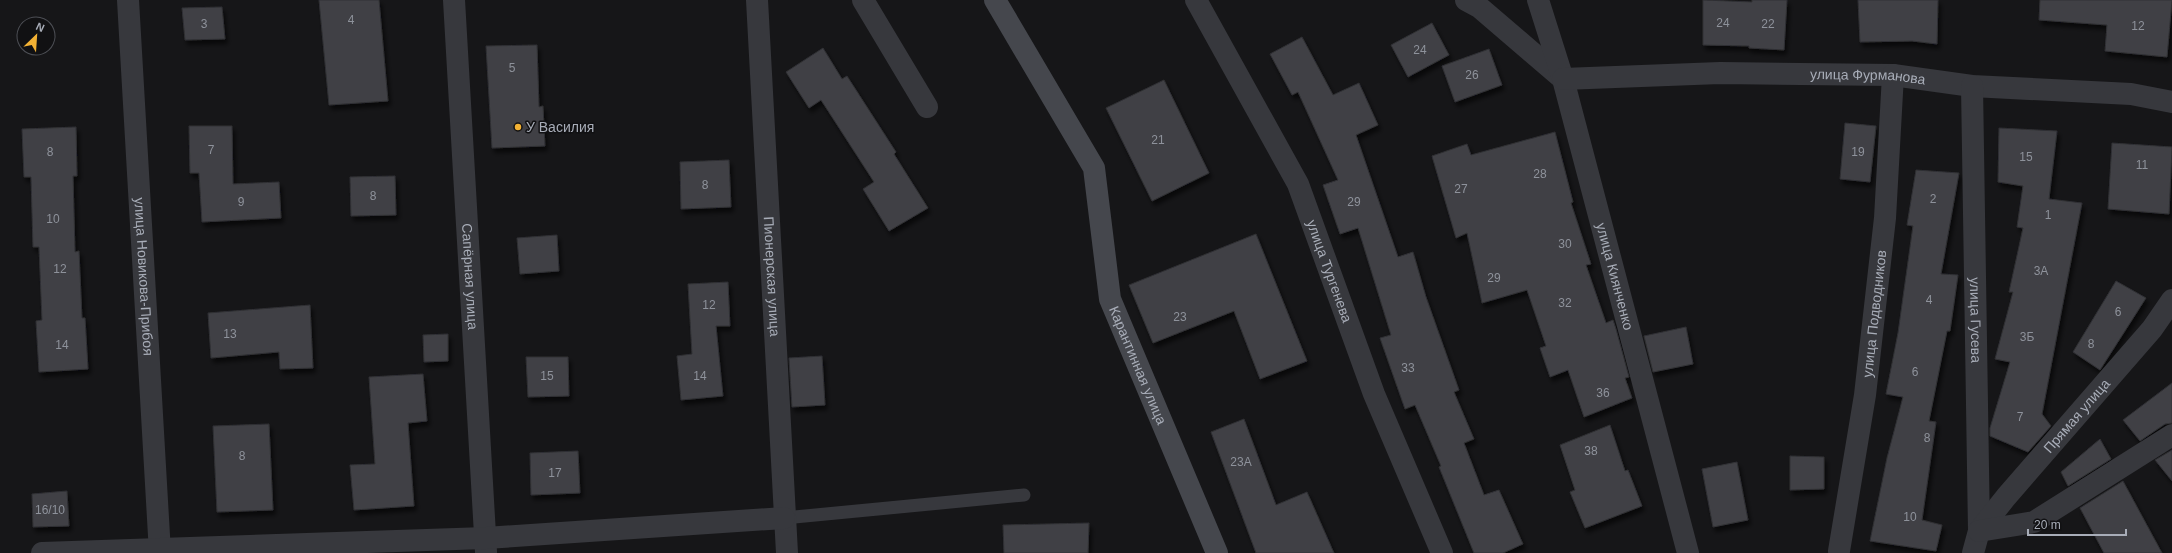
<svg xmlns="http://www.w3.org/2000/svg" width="2172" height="553" font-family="Arial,sans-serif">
	<defs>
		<filter id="shadow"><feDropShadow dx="2.5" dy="4.5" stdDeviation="2" flood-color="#0009"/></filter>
	</defs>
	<rect width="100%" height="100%" fill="#161618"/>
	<!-- building -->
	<path fill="#404145" stroke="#303034" filter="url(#shadow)" d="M 319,0 L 379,0 L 388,101 L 329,105 Z
		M 1703,0 L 1752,2 L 1752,0 L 1787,0 L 1784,50 L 1749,48 L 1749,46 L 1703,45 Z
		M 1858,0 L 1938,0 L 1937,44 L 1912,41 L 1860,42 Z
		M 2040,0 L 2172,0 L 2167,57 L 2105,51 L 2107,25 L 2039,20 Z
		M 222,7 L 225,39 L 185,40 L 182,8 Z
		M 1432,23 L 1449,55 L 1408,77 L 1391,45 Z
		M 1302,37 L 1333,95 L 1359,83 L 1378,125 L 1356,135 L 1398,257 L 1413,252 L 1426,297 L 1459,390 L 1454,392 L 1474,439 L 1464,443 L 1484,495 L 1499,490 L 1523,544 L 1503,553 L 1474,553 L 1439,467 L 1441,466 L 1415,405 L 1405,409 L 1380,338 L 1391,335 L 1358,228 L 1340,234 L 1323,185 L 1338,180 L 1298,92 L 1292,95 L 1270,54 Z
		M 537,45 L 539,107 L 543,106 L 545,146 L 492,148 L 486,46 Z
		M 823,48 L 842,79 L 847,76 L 896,152 L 894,154 L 928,208 L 889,231 L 863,189 L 874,182 L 821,100 L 809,108 L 786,72 Z
		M 1489,49 L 1502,85 L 1455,102 L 1442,66 Z
		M 1164,80 L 1209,173 L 1152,201 L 1106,108 Z
		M 1845,123 L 1876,126 L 1870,182 L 1840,179 Z
		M 189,126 L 232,126 L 233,184 L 279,182 L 281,218 L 202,222 L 199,173 L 190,173 Z
		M 76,127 L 77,176 L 73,176 L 75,252 L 79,251 L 82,318 L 85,318 L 88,369 L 39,372 L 36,321 L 42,320 L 39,247 L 33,247 L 31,177 L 24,177 L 22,129 Z
		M 1999,128 L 2057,131 L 2049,199 L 2082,203 L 2042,414 L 2051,426 L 2028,452 L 1990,436 L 1990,428 L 2010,362 L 1995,359 L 2013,292 L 2009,292 L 2023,228 L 2017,227 L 2023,186 L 1998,182 Z
		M 1555,132 L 1573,202 L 1571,203 L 1591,264 L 1586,265 L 1606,323 L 1613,320 L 1616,329 L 1629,377 L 1625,378 L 1632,398 L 1584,417 L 1568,370 L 1550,377 L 1540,348 L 1546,346 L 1527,290 L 1482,303 L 1467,233 L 1456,238 L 1432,156 L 1467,144 L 1471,155 Z
		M 2112,143 L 2172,147 L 2169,214 L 2108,209 Z
		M 729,160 L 731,207 L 681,209 L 680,162 Z
		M 1916,170 L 1959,173 L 1941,274 L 1958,275 L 1950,331 L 1947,331 L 1929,421 L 1936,422 L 1922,520 L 1942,525 L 1936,551 L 1870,541 L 1887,458 L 1903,397 L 1886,394 L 1898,333 L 1913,226 L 1907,225 Z
		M 395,176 L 396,215 L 351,216 L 350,177 Z
		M 1256,234 L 1307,361 L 1260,379 L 1234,311 L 1153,343 L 1129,285 Z
		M 557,235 L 559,271 L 520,274 L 517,238 Z
		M 2116,281 L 2146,298 L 2100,370 L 2073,352 Z
		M 728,282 L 730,326 L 716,326 L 723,396 L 681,400 L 677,356 L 692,354 L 688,284 Z
		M 310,305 L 313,368 L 280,369 L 279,352 L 211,358 L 208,313 Z
		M 1686,327 L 1693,364 L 1653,372 L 1644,336 Z
		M 448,334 L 448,361 L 424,362 L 423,335 Z
		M 822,356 L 825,405 L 792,407 L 789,358 Z
		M 526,357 L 568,357 L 569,396 L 528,397 Z
		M 423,374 L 427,421 L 408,423 L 414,506 L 354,510 L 350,465 L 375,464 L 369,377 Z
		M 2172,383 L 2172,423 L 2165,424 L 2140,441 L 2123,420 Z
		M 1244,419 L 1276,505 L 1307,492 L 1334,553 L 1256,553 L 1211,432 Z
		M 269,424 L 273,510 L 217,512 L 213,426 Z
		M 1610,425 L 1625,471 L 1628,470 L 1642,506 L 1585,528 L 1570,492 L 1575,490 L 1560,445 Z
		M 2100,439 L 2111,459 L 2068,486 L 2061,472 Z
		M 2172,450 L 2172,481 L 2155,460 Z
		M 578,451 L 580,493 L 531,495 L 530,453 Z
		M 1790,456 L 1824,457 L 1824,489 L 1790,490 Z
		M 1737,462 L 1748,520 L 1713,527 L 1702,469 Z
		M 2123,481 L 2162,553 L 2104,553 L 2080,508 Z
		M 67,491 L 69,526 L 33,527 L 32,494 Z
		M 1089,523 L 1088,553 L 1004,553 L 1003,525 Z"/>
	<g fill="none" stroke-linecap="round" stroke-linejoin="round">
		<!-- service -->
		<path stroke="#37383d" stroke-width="13" d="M 784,518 L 1024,495"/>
		<!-- minor -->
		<g stroke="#37383d" stroke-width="22">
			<path id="s1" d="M 128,0 L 160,553"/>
			<path id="s2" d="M 454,0 L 486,552"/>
			<path id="s3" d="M 757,0 L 787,553"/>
			<path d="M 863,0 L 927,107"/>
			<path id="s4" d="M 1196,0 L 1298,184 L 1374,394 L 1442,553"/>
			<path d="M 1466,0 L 1479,7 L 1563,79"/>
			<path id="s5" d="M 1538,0 L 1563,79 L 1688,553"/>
			<path id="s6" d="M 1563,79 L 1720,73 L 1893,75 L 1972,86 L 2131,94 L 2172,102"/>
			<path id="s7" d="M 1972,86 L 1979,531 L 1973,553"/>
			<path id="s8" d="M 1979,531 L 2006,497 L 2152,329 L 2172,300"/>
			<path d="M 1979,531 L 2034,522 L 2172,435"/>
			<path id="s9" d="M 1839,551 L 1865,395 L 1885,218 L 1893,75"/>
			<path d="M 42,553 L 486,538 L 784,518"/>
		</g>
		<!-- secondary -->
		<path stroke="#45474d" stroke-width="22" id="s10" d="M 995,0 L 1094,168 L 1110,299 L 1217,553"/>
	</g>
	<!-- markers -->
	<circle fill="#f2b134" stroke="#111113" stroke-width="1.5" cx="518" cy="127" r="4"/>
	<g text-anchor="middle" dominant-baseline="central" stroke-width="3" stroke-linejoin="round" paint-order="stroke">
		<!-- number labels -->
		<g font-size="12" fill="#8e929b">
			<text x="351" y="20">4</text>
			<text x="1723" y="23">24</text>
			<text x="204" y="24">3</text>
			<text x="1768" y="24">22</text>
			<text x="2138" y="26">12</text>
			<text x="1420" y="50">24</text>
			<text x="512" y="68">5</text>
			<text x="1472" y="75">26</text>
			<text x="1158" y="140">21</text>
			<text x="211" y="150">7</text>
			<text x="50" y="152">8</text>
			<text x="1858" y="152">19</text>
			<text x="2026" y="157">15</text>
			<text x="2142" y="165">11</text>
			<text x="1540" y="174">28</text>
			<text x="705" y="185">8</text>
			<text x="1461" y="189">27</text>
			<text x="373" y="196">8</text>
			<text x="1933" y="199">2</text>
			<text x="241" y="202">9</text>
			<text x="1354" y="202">29</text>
			<text x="2048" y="215">1</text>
			<text x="53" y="219">10</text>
			<text x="1565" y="244">30</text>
			<text x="60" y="269">12</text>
			<text x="2041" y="271">3А</text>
			<text x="1494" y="278">29</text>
			<text x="1929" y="300">4</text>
			<text x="1565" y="303">32</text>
			<text x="709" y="305">12</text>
			<text x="2118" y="312">6</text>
			<text x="1180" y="317">23</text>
			<text x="230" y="334">13</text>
			<text x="2027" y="337">3Б</text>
			<text x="2091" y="344">8</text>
			<text x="62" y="345">14</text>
			<text x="1408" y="368">33</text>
			<text x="1915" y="372">6</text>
			<text x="547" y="376">15</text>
			<text x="700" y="376">14</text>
			<text x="1603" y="393">36</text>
			<text x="2020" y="417">7</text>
			<text x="1927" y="438">8</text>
			<text x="1591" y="451">38</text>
			<text x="242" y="456">8</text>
			<text x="1241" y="462">23А</text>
			<text x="555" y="473">17</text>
			<text x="50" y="510">16/10</text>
			<text x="1910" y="517">10</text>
		</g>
		<!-- street labels -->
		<g font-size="14" fill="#a8adb8" stroke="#111113">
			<text stroke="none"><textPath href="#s6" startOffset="305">улица Фурманова</textPath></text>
			<text stroke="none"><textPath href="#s4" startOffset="303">улица Тургенева</textPath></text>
			<text stroke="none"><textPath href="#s1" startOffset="277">улица Новикова-Прибоя</textPath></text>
			<text stroke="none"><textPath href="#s2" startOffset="277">Сапёрная улица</textPath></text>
			<text stroke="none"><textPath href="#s5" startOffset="287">улица Киянченко</textPath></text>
			<text stroke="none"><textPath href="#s3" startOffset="277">Пионерская улица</textPath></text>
			<text stroke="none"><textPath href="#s9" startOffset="240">улица Подводников</textPath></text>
			<text stroke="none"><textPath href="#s7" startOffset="234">улица Гусева</textPath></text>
			<text stroke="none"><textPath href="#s10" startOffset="399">Карантинная улица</textPath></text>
			<text stroke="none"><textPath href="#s8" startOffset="151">Прямая улица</textPath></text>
		</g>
		<!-- poi labels -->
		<g font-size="14" fill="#a8adb8" stroke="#111113" text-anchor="start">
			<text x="526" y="127">У Василия</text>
		</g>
	</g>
	<!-- north arrow -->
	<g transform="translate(36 36) rotate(25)"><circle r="19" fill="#111113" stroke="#4d4f55"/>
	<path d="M0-3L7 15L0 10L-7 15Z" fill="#f2b134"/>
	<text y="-6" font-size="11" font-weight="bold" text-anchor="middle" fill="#a8adb8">N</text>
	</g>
	<!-- scale -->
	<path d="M2028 529v6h98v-6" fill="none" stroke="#a8adb8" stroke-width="2"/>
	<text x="2034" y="529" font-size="12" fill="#a8adb8" stroke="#111113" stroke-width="3" paint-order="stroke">20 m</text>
</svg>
